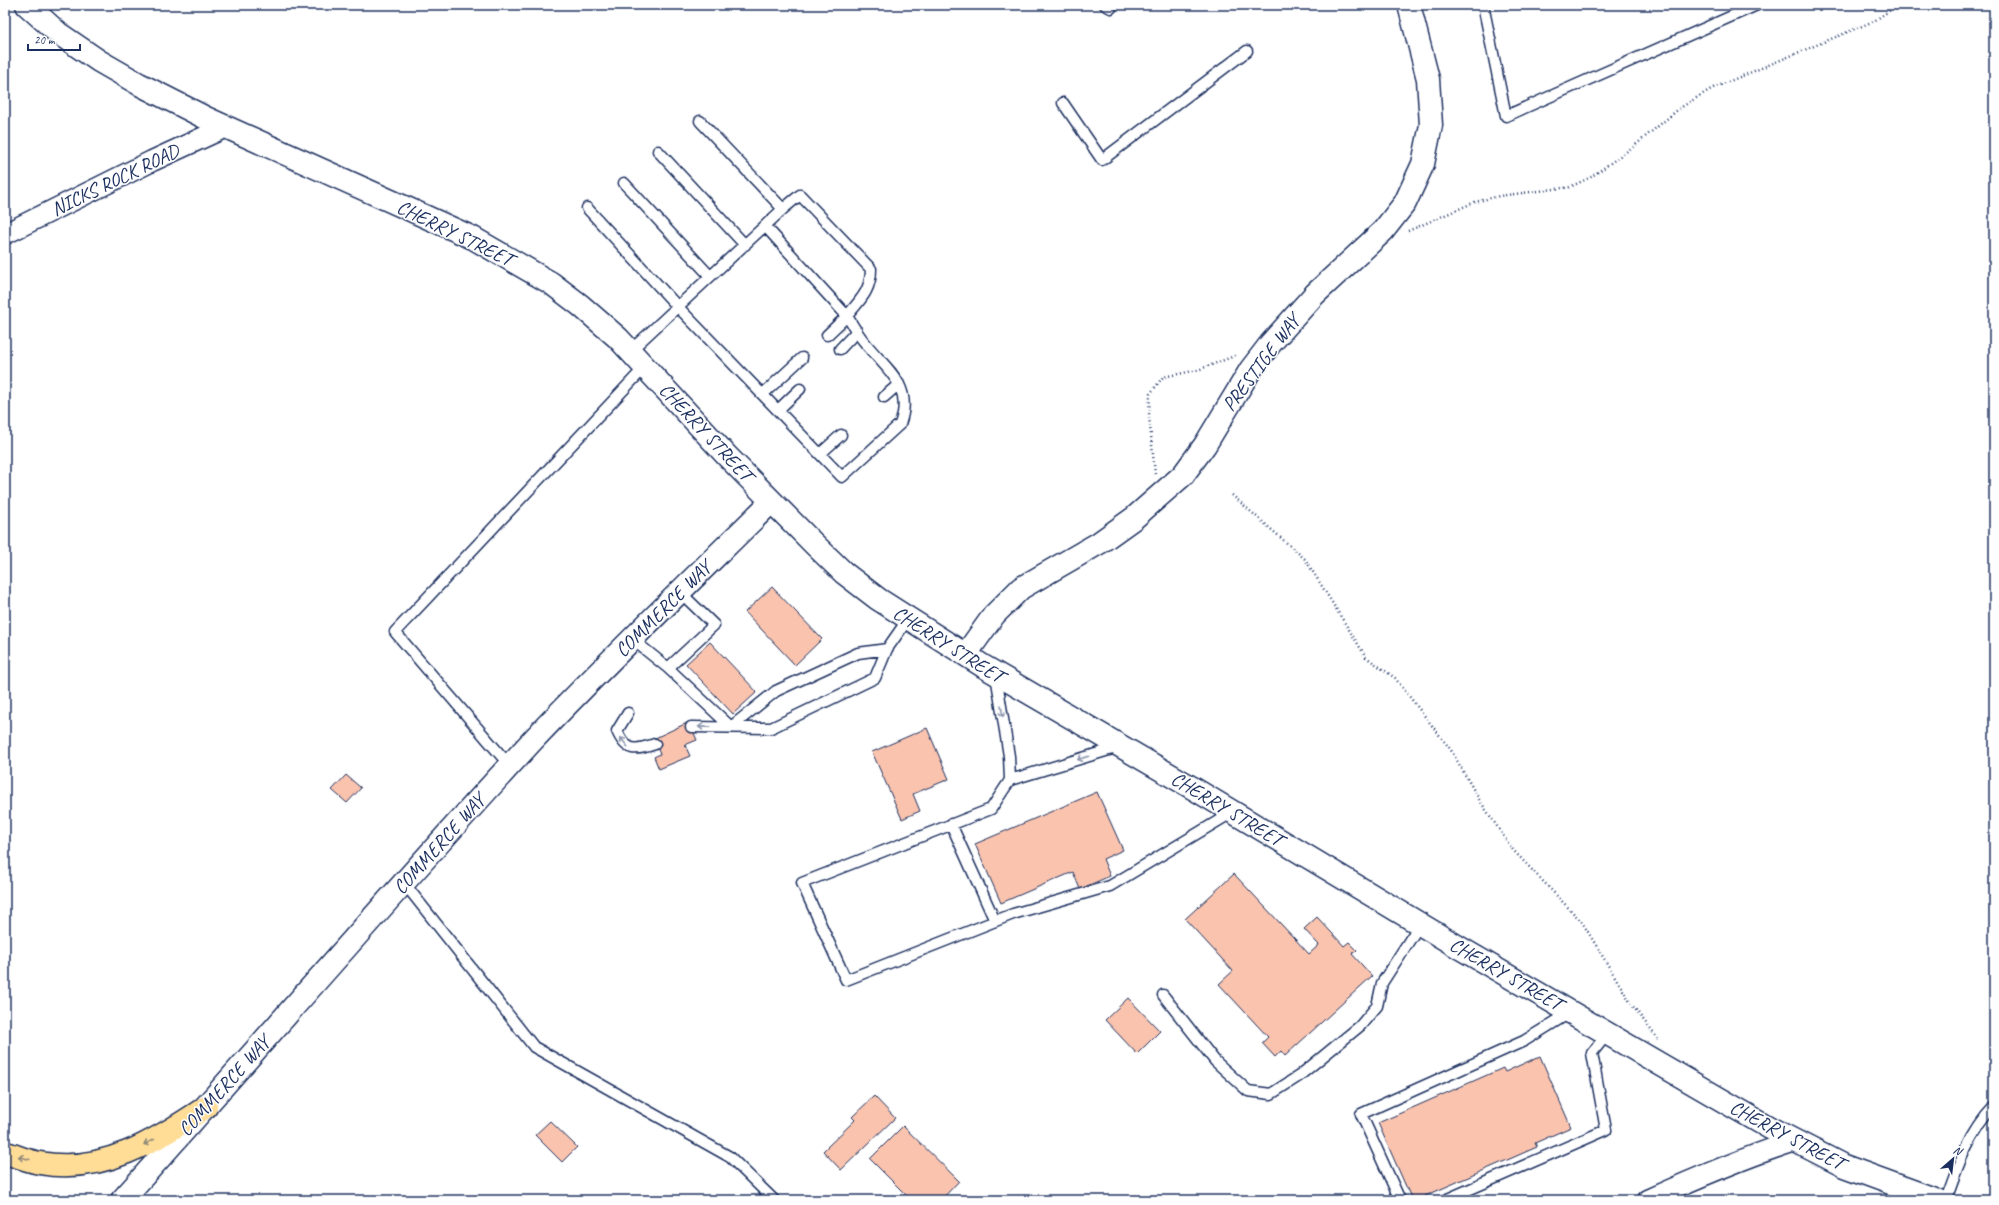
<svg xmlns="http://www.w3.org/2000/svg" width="1999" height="1205" font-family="Caveat,sans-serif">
	<rect width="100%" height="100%" fill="#fff"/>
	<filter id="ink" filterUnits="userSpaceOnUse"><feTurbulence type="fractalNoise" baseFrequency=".025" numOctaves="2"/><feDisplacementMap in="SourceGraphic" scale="8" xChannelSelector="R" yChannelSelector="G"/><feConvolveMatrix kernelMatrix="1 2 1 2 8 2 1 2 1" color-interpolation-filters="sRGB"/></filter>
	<g filter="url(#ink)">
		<!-- building -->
		<path fill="#fac3ae" stroke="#1b2f5e" d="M 772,587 L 822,639 L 795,665 L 745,612 Z
			M 710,642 L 757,692 L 733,714 L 686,664 Z
			M 689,722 L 697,740 L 685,745 L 690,756 L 659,769 L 654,757 L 660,754 L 653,739 Z
			M 927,728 L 949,779 L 913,794 L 920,811 L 902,819 L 872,752 Z
			M 346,775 L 361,788 L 347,803 L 332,790 Z
			M 1097,792 L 1123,850 L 1103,859 L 1110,876 L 1080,889 L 1073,872 L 1001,903 L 975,844 Z
			M 1234,874 L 1309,954 L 1319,945 L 1304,929 L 1317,917 L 1344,946 L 1349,942 L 1357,950 L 1352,954 L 1372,976 L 1285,1056 L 1281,1051 L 1275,1057 L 1262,1043 L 1268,1037 L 1219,984 L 1233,971 L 1185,919 Z
			M 1128,998 L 1160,1031 L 1137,1054 L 1105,1020 Z
			M 1540,1056 L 1571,1127 L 1535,1143 L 1537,1147 L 1416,1200 L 1412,1200 L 1378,1123 L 1503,1068 L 1505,1072 Z
			M 874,1096 L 895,1118 L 841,1170 L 823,1151 L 855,1120 L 852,1117 Z
			M 550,1121 L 577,1147 L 562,1162 L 535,1135 Z
			M 903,1126 L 959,1181 L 941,1200 L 911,1200 L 870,1159 Z"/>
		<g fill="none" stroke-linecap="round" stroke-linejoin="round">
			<defs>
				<path id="lane" d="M 1105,5 L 1111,8
					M 1483,5 L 1506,116 L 1757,5
					M 1063,103 L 1102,160 L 1247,51
					M 700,121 L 783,209
					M 658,151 L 745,245
					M 624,183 L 710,276
					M 587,208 L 678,307 L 842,477 L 900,424 C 914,386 887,370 866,344 C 859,336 853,326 847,316 L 827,335
					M 840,349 L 857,331
					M 630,351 L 783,209 L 800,195 L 871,269 C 871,291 860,300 847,316 L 765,226
					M 763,394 L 802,358
					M 884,397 L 899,384
					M 778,410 L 800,389
					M 820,454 L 841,435
					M 632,639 L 668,668 L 714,625 L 680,592
					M 668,668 L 731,727 L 776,691 L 858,653 L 887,649 L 908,619
					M 996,675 L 1009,756 L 1010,780 L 991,809 L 802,883 L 846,980 L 1013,914 L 1110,886 L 1233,812
					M 628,713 L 617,731 C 626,752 635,751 655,744
					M 691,727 L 771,728 L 875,678 L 887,649
					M 510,766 L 395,632 L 645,367
					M 1010,780 L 1119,747
					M 951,824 L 995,921
					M 404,883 L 534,1047 L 730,1157 L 774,1200
					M 1163,995 L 1215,1061 L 1248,1091 L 1271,1094 L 1299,1076 L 1360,1026 L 1377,1006 L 1382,983 L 1420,924
					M 1400,1200 L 1361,1114 L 1524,1041 L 1571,1012
					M 1445,1200 L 1606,1130 L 1592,1053 L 1608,1033
					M 1946,1200 C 1958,1166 1969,1133 1994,1107"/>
				<path id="street" d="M 5,234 L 152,161 L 226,127
					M 1647,1200 C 1696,1178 1745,1157 1795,1141"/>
				<g id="secondary">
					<path id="s1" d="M 27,5 L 58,33 L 99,61 L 139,84 L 206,118 L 473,238 L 551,283 L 580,305 L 618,338 L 727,456 L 813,543 L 844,573 L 878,599 L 983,666 L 1196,790 L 1460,948 L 1770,1128 L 1844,1166 L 1937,1200"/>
					<path d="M 966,654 L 994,615 L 1021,588 L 1099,543 L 1134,518 L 1183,475 L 1205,445 L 1251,369 L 1271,343 L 1315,294 L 1383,231 L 1405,203 L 1423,164 L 1431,125 L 1428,79 L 1409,5"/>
					<path d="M 122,1200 C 260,1047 394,890 534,739 C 611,658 692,580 771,502"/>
				</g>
				<path id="highway" d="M 5,1153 C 17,1156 28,1161 40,1163 C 102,1175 157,1140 206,1107"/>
			</defs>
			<!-- lane casing -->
			<use href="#lane" stroke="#1b2f5e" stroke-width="13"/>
			<!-- street casing -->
			<use href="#street" stroke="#1b2f5e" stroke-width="23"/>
			<!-- secondary casing -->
			<use href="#secondary" stroke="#1b2f5e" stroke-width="25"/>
			<!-- highway casing -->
			<use href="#highway" stroke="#1b2f5e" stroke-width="25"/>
			<!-- path -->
			<path stroke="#1b2f5e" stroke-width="2.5" stroke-dasharray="1 3" stroke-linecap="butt" d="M 1408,231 L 1475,202 L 1499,196 L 1570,187 L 1591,177 L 1633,147 L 1680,108 L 1711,89 L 1874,21 L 1898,5
				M 1155,474 L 1149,416 L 1150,394 L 1163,377 L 1198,370 L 1237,355
				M 1232,495 L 1305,559 L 1366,657 L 1395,678 L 1451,750 L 1480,801 L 1513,850 L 1582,922 L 1632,1005 L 1658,1039"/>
			<!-- lane -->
			<use href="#lane" stroke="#fff" stroke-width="10"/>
			<!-- street -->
			<use href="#street" stroke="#fff" stroke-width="20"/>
			<!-- secondary -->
			<use href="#secondary" stroke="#fff" stroke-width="22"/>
			<!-- highway -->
			<use href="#highway" stroke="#ffdd96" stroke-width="22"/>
		</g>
		<!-- one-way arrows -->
		<defs><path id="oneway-shaft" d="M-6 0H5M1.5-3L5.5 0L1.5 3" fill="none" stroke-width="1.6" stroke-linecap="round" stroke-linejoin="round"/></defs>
		<g stroke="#8d97ae">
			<use href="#oneway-shaft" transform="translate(1002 711) rotate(81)"/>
			<use href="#oneway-shaft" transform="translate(704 727) rotate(-179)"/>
			<use href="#oneway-shaft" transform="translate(624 742) rotate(-128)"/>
			<use href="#oneway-shaft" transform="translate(1083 758) rotate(163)"/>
		</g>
		<g stroke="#8d867a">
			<use href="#oneway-shaft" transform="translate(149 1142) rotate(154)"/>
			<use href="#oneway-shaft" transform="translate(24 1158) rotate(-165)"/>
		</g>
	</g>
	<g text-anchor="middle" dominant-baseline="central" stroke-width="3" stroke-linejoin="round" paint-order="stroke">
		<!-- street labels -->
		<g font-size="20" fill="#1b2f5e" stroke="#fff">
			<text transform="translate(115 180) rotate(-26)">NICKS ROCK ROAD</text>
			<text transform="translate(455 233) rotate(26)">CHERRY STREET</text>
			<text transform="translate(1261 363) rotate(-53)">PRESTIGE WAY</text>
			<text transform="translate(706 432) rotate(47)">CHERRY STREET</text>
			<text transform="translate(663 609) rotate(-45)">COMMERCE WAY</text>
			<text stroke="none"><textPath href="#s1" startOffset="1135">CHERRY STREET</textPath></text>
			<text transform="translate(1227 809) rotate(31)">CHERRY STREET</text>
			<text transform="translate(439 844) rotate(-48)">COMMERCE WAY</text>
			<text transform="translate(1506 974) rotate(30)">CHERRY STREET</text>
			<text transform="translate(224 1086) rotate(-48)">COMMERCE WAY</text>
			<text transform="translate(1787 1135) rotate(28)">CHERRY STREET</text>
		</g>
	</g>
	<!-- margin -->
	<rect width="1999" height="1205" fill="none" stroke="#fff" stroke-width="20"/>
	<rect x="10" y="10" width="1979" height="1185" fill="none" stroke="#1b2f5e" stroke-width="1.5" filter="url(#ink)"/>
	<!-- north arrow -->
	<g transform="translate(1953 1159) rotate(28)" stroke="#ffffff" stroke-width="3" paint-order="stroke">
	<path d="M0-3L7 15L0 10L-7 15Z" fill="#1b2f5e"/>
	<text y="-6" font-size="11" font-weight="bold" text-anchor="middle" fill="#1b2f5e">N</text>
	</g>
	<!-- scale -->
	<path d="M28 44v6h52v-6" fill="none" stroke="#1b2f5e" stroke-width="2"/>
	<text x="34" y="44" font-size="12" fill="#1b2f5e" stroke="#ffffff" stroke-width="3" paint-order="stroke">20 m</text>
</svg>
